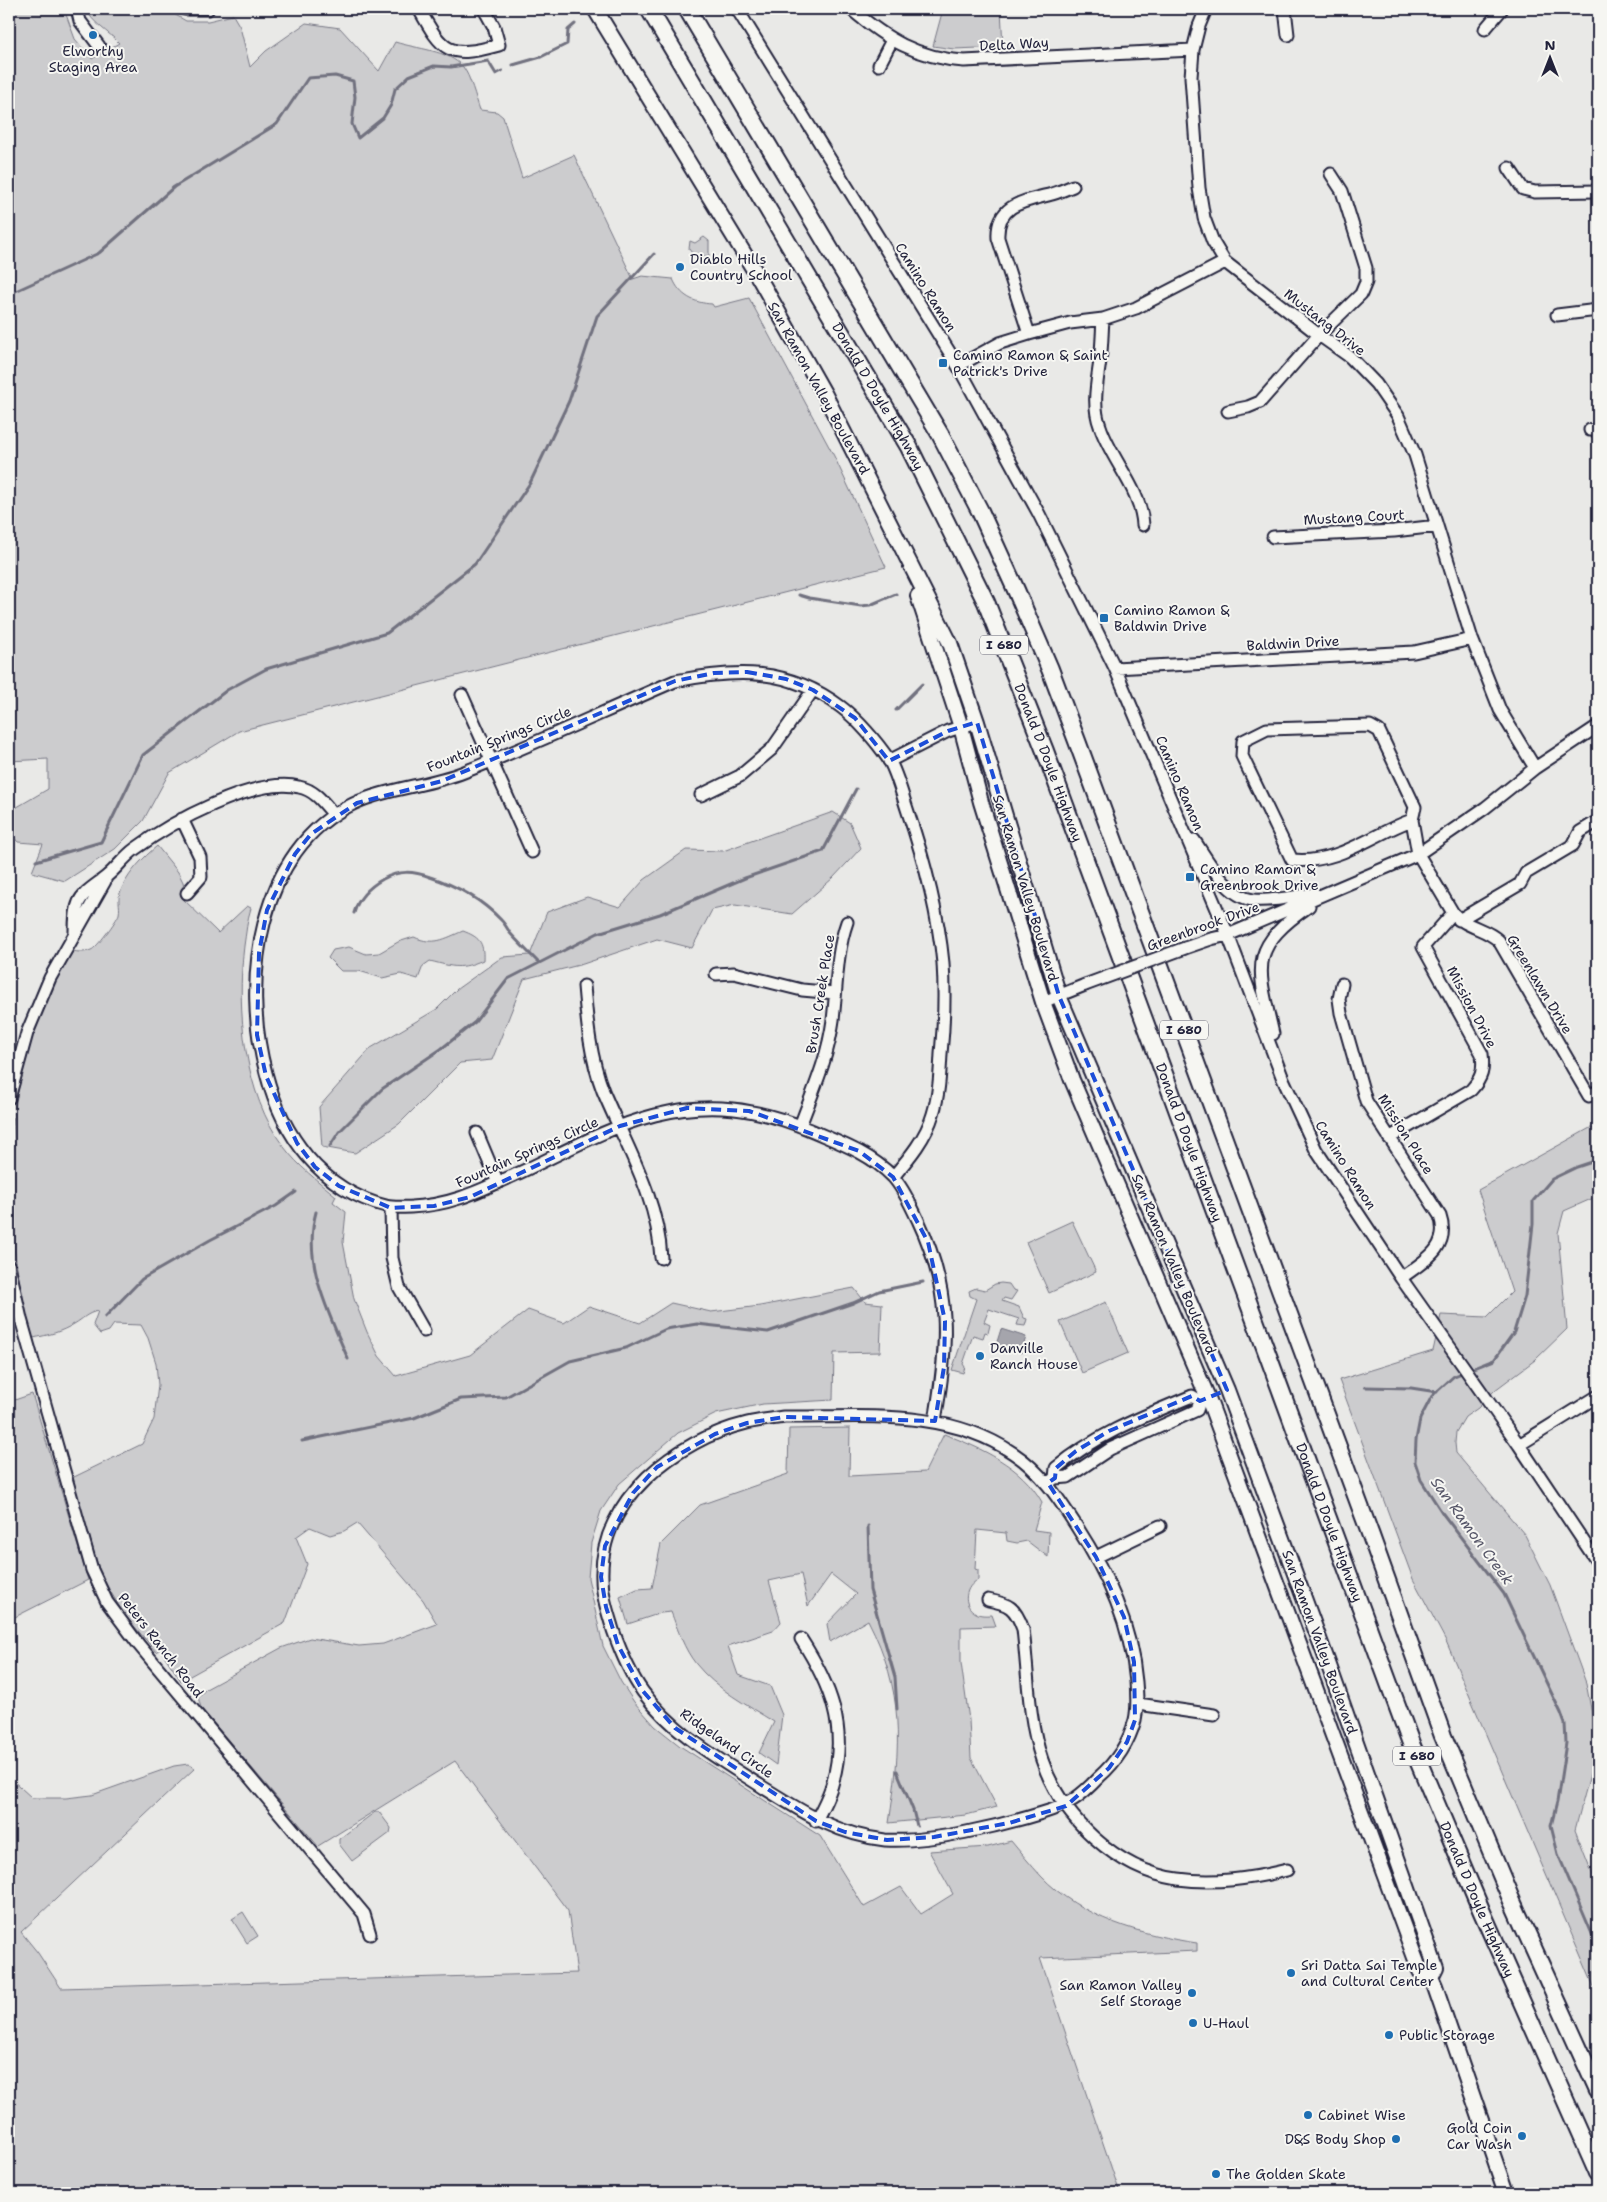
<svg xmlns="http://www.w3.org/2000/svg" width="1607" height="2202" font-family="'Shantell Sans',sans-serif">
	<rect width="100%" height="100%" fill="#e9e9e7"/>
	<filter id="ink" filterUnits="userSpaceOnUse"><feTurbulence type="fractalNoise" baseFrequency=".02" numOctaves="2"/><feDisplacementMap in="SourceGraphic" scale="10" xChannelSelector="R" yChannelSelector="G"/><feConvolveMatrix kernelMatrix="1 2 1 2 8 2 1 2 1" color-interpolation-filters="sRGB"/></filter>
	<g filter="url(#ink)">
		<!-- green -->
		<path fill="#ccccce" stroke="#777784" d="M 9,9 L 64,9 L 75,39 L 92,59 L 119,43 C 109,32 92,23 86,9 L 165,9 L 186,21 L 208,21 L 233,15 L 240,27 L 250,67 L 266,51 L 306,23 L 340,28 L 379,71 L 395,42 C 417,49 448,50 463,67 C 470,75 476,99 480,110 L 497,112 L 503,117 L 522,178 L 574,155 L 633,279 L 642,276 L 673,279 C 680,296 694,303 712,304 L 714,307 L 749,298 L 834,456 L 886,567 L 239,731 L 169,773 L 143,821 L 115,849 L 65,881 L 32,872 L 43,844 L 18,842 L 9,832 L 12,810 L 48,789 L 48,759 L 9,761 Z
			M 943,9 L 1001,9 L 1003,47 L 954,49 L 933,46 Z
			M 704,237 L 709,241 L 709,256 L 694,256 L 689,249 L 690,241 L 695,243 Z
			M 833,812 L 850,823 L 861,848 L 833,878 L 792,914 L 735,905 L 712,910 L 692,948 L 657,939 L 583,964 L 524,979 L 492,1060 L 460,1063 L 399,1124 L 355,1153 L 322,1147 L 319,1107 L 371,1048 L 437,1009 L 457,989 L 502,957 L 530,955 L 547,912 L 587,897 L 620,907 L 644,880 L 686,850 L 723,851 Z
			M 157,846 L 178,872 L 183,882 L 185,892 L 181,897 L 218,933 L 247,906 L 251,908 C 247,920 246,933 244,946 C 236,1009 244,1095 284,1147 C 298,1166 318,1181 336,1196 L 333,1202 L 346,1212 L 343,1242 L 354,1299 L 367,1332 L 379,1356 L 396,1376 L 470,1355 L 528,1310 L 564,1323 L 589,1306 L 640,1323 L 671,1303 L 711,1312 L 760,1306 L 854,1288 L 865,1302 L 882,1304 L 880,1352 L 834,1353 L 833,1400 L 763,1404 L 716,1414 L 678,1433 L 619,1484 L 601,1511 L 591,1543 L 588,1578 L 603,1646 L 621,1682 L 634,1702 L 655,1726 L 680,1746 L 820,1836 L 864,1907 L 901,1887 L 921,1914 L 953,1894 L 929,1851 L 988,1847 L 1011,1841 C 1021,1853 1031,1865 1041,1876 C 1081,1918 1142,1935 1197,1943 L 1197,1951 L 1040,1958 L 1120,2193 L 9,2193 L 9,1777 L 32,1798 L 66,1798 L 92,1795 L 174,1766 L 188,1764 L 195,1768 L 21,1932 L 38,1953 L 61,1988 L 577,1973 L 568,1911 L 455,1761 L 318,1846 L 201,1708 L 198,1697 L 206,1689 L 281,1648 L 310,1638 L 359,1646 L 383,1644 L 437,1624 L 423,1600 L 357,1523 L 344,1531 L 330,1535 L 310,1527 L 296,1537 L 307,1564 L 285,1623 L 181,1681 L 160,1649 L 156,1652 L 124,1614 L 101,1576 L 72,1478 L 142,1444 L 154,1419 L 158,1385 L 156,1363 L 148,1338 L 141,1325 L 114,1324 L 109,1331 L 100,1334 L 93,1325 L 98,1311 C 87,1313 83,1319 74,1324 C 61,1332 49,1335 33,1338 C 0,1226 0,1101 48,994 C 55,979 64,965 72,951 C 78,952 85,953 91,950 C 96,949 117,920 119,914 C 121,904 116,900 122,888 C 130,871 143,858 157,846 Z
			M 463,931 C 479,937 484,942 483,960 C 460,970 454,967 430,961 L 423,966 L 418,979 L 401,974 L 382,978 L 359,971 L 341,971 L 328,958 L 333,950 L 349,947 L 366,954 L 379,953 L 398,942 L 414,937 C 434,946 444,939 463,931 Z
			M 1590,1128 L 1598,1129 L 1598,1196 L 1564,1211 L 1558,1233 L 1567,1329 L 1535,1360 L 1495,1390 L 1478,1408 L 1465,1417 L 1456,1432 L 1455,1443 L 1456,1453 L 1525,1535 L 1550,1585 L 1586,1683 L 1598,1745 L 1575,1830 L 1598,1888 L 1598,1996 L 1446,1641 L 1413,1579 L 1339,1380 L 1433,1351 L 1441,1315 L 1487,1317 L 1512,1292 L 1478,1190 Z
			M 1072,1221 L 1096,1272 L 1049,1293 L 1026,1242 Z
			M 1001,1283 L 1009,1284 L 1013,1290 L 1017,1291 L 1011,1300 L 1004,1298 L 1002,1301 L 1019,1307 L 1024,1318 L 1027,1319 L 1025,1326 L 1017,1325 L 1019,1319 L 989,1309 L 984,1322 L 990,1325 L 988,1333 L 985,1332 L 983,1338 L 973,1335 L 963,1364 L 965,1367 L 963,1373 L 952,1370 L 976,1299 L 970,1296 L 969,1291 L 976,1288 L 985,1290 L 995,1284 Z
			M 1106,1302 L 1128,1353 L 1082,1373 L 1060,1322 Z
			M 32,1394 L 88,1580 L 9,1620 L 9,1402 Z
			M 850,1428 L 849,1476 L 925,1472 L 944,1434 C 981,1448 1022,1466 1042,1502 L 1034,1530 L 1049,1532 L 1048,1557 L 1027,1541 L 1017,1543 L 1007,1541 L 1006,1533 L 977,1530 L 975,1569 L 978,1570 L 978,1580 C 965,1586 961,1605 976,1613 C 981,1616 987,1615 992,1615 L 996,1626 L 961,1627 L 961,1663 L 969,1720 L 971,1758 L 997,1807 L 966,1815 L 889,1823 C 901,1746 905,1692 868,1620 L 830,1642 L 827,1624 L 856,1594 L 831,1574 L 808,1606 L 801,1574 L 769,1581 L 781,1622 L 773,1631 L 728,1646 L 738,1675 L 770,1686 L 782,1715 L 776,1765 L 759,1753 L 774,1722 C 747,1705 716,1689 696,1664 C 684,1649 678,1630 671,1612 L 661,1613 L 628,1624 L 620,1597 L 637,1589 L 652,1588 L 661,1544 L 700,1505 L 788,1474 L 789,1429 Z
			M 375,1812 L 379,1812 L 391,1828 L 390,1833 L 352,1861 L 339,1844 L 339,1839 Z
			M 243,1912 L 258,1936 L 247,1943 L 232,1919 Z"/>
		<!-- water -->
		<path fill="#a5a5ac" stroke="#71717f" d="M 1001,1329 L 1026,1337 L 1021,1353 L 996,1345 Z"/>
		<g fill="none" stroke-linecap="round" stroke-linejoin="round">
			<!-- stream -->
			<path stroke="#71717f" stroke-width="3" d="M 513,65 L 541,57 L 567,44 L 568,30 L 575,24
				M 9,294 L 99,253 L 174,187 L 277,124 L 308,78 L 335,76 L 353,81 L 355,97 L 352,124 L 358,138 L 383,118 L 391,105 L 395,89 L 409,76 L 434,66 L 451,67 L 488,61 L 496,74 L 502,71
				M 799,595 L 809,598 L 861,606 L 870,605 L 896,594
				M 896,710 L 922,684
				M 36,861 L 101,842 L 143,755 L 227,690 L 266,669 L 387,633 L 475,564 L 530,483 L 569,401 L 597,316 L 654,254
				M 354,913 C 358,898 369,887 383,879 C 399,870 413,871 430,877 C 458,886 481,899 501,920 C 505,924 507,928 510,933 C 519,943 529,953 539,963
				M 330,1146 L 339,1132 L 382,1089 L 441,1049 L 475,1022 L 508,979 L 598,933 L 660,914 L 745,878 L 823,851 L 856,789
				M 1598,1160 L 1577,1167 L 1552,1179 L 1533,1201 L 1533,1224 L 1525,1296 L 1514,1332 L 1494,1360 L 1454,1376 L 1432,1396 L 1420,1419 L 1416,1440 L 1415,1462 L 1421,1480 L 1443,1514 L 1504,1594 L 1561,1713 L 1565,1724 L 1566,1743 L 1557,1802 L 1551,1826 L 1558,1854 L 1598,1948
				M 316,1212 C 302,1263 329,1313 348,1359
				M 105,1317 L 142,1279 L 210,1240 L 276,1206 L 296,1192
				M 1365,1387 L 1411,1388 L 1437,1392
				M 302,1441 L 414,1418 L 461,1399 L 506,1397 L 570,1361 L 626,1348 L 666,1329 L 697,1324 L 768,1332 L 853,1303 L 879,1291 L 923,1282
				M 868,1526 L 870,1590 L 895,1677 L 897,1709
				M 897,1771 L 913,1810 L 917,1826"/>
			<defs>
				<path id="minor" d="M 77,9 L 80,21 L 99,46
					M 185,9 L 208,9
					M 419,9 C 443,52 448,59 499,45 L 494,27 L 484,9
					M 737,9 L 958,366 L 1039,514 L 1115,668 L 1228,935 L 1283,1079 L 1316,1150 L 1401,1278 L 1519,1445 L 1598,1563
					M 851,9 C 886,39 917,58 964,61 L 1193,50
					M 1206,9 L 1199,26 L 1193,50 L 1191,77 L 1199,188 L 1204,218 L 1213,242 L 1225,262 L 1319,335 L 1350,357 L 1376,384 L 1398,416 L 1415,455 L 1472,639 L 1500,710 L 1535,768
					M 1285,9 L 1288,35
					M 1485,29 L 1502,9
					M 879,65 L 892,40
					M 1509,168 L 1523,189 L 1535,192 L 1598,191
					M 1557,315 L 1598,310
					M 1103,319 C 1102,333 1102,347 1100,361 C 1097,383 1092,405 1100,426 C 1111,460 1141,489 1143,525
					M 1029,334 L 998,238 C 996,204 1025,201 1052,194 C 1059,192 1066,189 1073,186
					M 958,366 L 1000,343 L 1029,334 L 1070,323 L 1103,319 L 1136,308 L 1225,262
					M 1228,411 L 1248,407 L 1260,402 L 1319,335 L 1361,294 L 1366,282 L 1366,268 L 1342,191 L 1331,174
					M 1590,430 L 1598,429
					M 1273,537 L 1394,531 L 1437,526
					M 1115,668 L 1414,652 L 1472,639
					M 462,695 L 532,852
					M 1370,726 L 1379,731 L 1415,807 L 1412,820 C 1372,834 1338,865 1292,860 L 1242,756 L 1243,741 L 1267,729 Z
					M 889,761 L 948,731 L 977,722
					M 701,795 L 740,776 L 772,749 L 813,690
					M 182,819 L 200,857 L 201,877 L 187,893
					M 1412,820 L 1418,854 L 1453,913 C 1466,928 1486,928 1499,941 L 1589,1096 L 1598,1091
					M 1194,840 C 1207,859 1227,897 1253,900 C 1273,902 1295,896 1315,894
					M 1459,920 L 1520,884 L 1526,873 L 1573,845 L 1580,832 L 1598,821
					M 75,932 C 75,922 75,911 79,902 C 84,891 98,884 107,876 C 117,868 124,857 135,849 C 170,823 255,776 299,787 C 315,790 324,803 334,815
					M 1185,948 L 1211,939 L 1228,935 L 1418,854 L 1485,808 L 1535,768 L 1598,726
					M 716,974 L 734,973 L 802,990 L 835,993
					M 1342,984 L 1339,999 L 1341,1013 L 1366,1101 L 1440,1216 C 1451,1248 1424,1261 1401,1278
					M 584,986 C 587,1022 590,1057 603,1091 C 626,1146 658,1198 661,1258
					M 1043,1002 L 1085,985
					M 1273,1034 C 1258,967 1247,949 1309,906
					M 9,1098 L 27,1033 L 50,978 L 105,881
					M 800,1126 C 813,1091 828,1058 833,1020 C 837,987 836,953 847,922
					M 477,1133 L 498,1183
					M 1389,1138 L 1471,1090 C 1482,1078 1484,1070 1482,1054 L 1423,947 L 1453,913
					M 893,1177 C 909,1158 926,1138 933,1114 C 939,1095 940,1073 941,1054 C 944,1024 945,993 943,963 C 938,911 924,859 907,809 C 902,794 897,774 889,760 C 877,742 857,719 841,707 C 788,667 737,669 675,681 C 605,711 535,744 464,772 C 428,786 387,788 353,804 C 258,849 241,982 266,1073 C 282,1135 321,1190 386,1206 C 394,1208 402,1207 411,1207 C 453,1205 481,1190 519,1173 C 564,1152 608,1127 655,1115 C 710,1101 756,1108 808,1129 C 838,1142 870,1153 893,1177 C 904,1189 911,1206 918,1220 C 952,1292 948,1344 935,1421
					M 391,1208 L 392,1258 L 399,1287 L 424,1331
					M 9,1266 L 21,1319 L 92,1570 L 107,1602 L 139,1645 L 364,1914 L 370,1934
					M 784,1417 C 862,1418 945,1407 1013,1453 C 1042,1472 1059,1499 1077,1527 C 1108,1575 1131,1625 1136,1682 C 1137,1695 1138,1707 1135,1720 C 1129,1742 1116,1762 1099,1777 C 1080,1797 1069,1805 1042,1813 C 1000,1826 929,1843 885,1840 C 837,1835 801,1811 761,1786 C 719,1759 673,1733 643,1692 C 630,1674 620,1650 613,1630 C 608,1613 602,1596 602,1578 C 599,1499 677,1440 747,1423 C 759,1420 772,1419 784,1417 Z
					M 1519,1445 L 1598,1396
					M 1055,1478 L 1056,1468 C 1097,1434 1144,1416 1192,1396 L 1200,1401
					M 1048,1483 L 1055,1478 L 1068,1477 L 1110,1449 L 1197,1410 L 1200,1401
					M 1096,1557 L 1160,1526
					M 988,1600 C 1009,1604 1015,1607 1023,1629 C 1028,1671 1028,1720 1042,1760 C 1061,1817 1116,1870 1178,1879 C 1215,1884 1250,1879 1287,1870
					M 801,1639 C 830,1684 848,1728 833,1781 C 830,1795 822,1808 816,1821
					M 1138,1704 L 1214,1715"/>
				<path id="major" d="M 595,9 L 759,278 L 825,395 L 950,643 L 977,722 L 1059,996 L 1227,1390 L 1328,1663 L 1436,1968 L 1431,1978
					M 918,596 L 961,727 L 981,802 L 1043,1002 L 1072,1080 L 1208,1398 L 1420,1971 L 1431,1978 L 1435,1987 L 1506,2193"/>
				<g id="highway">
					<path id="s1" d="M 649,9 L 909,447 L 986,602 L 1045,751 L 1412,1746 L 1482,1912 L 1598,2174"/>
					<path d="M 687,9 L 940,434 L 980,511 L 1016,590 L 1050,669 L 1077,741 L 1371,1536 L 1443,1736 L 1511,1899 L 1598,2091"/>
				</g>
			</defs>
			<!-- minor casing -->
			<use href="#minor" stroke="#22223b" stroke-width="15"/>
			<!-- major casing -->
			<use href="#major" stroke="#22223b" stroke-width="18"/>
			<!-- highway casing -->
			<use href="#highway" stroke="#22223b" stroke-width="20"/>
			<!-- minor -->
			<use href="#minor" stroke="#f6f6f2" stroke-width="11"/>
			<!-- major -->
			<use href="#major" stroke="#f6f6f2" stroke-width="14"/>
			<!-- highway -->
			<use href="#highway" stroke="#f6f6f2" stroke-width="16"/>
			<defs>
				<path id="minor-bridge" d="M 1085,985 L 1185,948"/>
			</defs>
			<!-- minor-bridge casing -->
			<use href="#minor-bridge" stroke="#22223b" stroke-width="15" stroke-linecap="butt"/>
			<!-- minor-bridge -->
			<use href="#minor-bridge" stroke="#f6f6f2" stroke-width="11"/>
		</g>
	</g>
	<!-- marked area -->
	<path fill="none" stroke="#1d4ed8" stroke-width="4" stroke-dasharray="10 6" stroke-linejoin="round" d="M 747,672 L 786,679 L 813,690 L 855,718 L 889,761 L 948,731 L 977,722 L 1059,996 L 1227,1390 L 1200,1401 L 1192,1396 L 1109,1431 L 1076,1451 L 1056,1468 L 1055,1478 L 1048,1483 L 1096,1557 L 1124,1617 L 1134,1662 L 1135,1720 L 1127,1742 L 1109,1768 L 1066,1806 L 1009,1823 L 934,1837 L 887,1840 L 845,1832 L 816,1821 L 675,1728 L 642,1690 L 618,1645 L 606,1607 L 601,1577 L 605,1546 L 633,1493 L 657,1467 L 715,1434 L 747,1423 L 784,1417 L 935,1421 L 944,1367 L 945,1321 L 928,1242 L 893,1177 L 859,1151 L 749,1111 L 687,1108 L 620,1126 L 470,1197 L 434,1206 L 391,1208 L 339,1186 L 315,1167 L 297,1143 L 266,1076 L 257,1035 L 259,953 L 267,910 L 295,854 L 311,834 L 357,803 L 442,781 L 675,681 L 714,673 Z"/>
	<!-- markers -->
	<g fill="#1f6fb2" stroke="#f6f6f2" stroke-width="2">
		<circle cx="93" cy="35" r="5"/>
		<circle cx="680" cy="267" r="5"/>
		<rect x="938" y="358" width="10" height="10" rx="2.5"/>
		<rect x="1099" y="613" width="10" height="10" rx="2.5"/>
		<rect x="1185" y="872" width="10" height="10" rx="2.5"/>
		<circle cx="980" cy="1356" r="5"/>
		<circle cx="1291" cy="1973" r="5"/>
		<circle cx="1192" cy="1993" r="5"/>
		<circle cx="1193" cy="2023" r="5"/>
		<circle cx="1389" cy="2035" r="5"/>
		<circle cx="1308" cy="2115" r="5"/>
		<circle cx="1522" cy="2136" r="5"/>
		<circle cx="1396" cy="2139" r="5"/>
		<circle cx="1216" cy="2174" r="5"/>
	</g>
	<g text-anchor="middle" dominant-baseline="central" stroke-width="4" stroke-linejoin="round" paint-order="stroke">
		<!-- shield labels -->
		<g fill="#f6f6f2" stroke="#626272" stroke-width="1">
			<rect x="980" y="635.5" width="48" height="19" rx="4"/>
			<rect x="1160" y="1020.5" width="48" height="19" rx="4"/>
			<rect x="1393" y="1746.5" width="48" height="19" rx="4"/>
		</g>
		<g font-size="12" font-weight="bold" fill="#22223b">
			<text x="1004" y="645">I 680</text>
			<text x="1184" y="1030">I 680</text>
			<text x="1417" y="1756">I 680</text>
		</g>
		<!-- street labels -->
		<g font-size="14" fill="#22223b" stroke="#f6f6f2">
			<text transform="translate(1014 44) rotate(-3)">Delta Way</text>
			<text transform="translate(926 287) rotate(58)">Camino Ramon</text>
			<text transform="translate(1325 322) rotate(38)">Mustang Drive</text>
			<text transform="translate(819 388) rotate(61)">San Ramon Valley Boulevard</text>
			<text stroke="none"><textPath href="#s1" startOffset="450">Donald D Doyle Highway</textPath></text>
			<text transform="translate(1354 517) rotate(-3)">Mustang Court</text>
			<text transform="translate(1293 643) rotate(-3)">Baldwin Drive</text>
			<text transform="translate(499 739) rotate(-22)">Fountain Springs Circle</text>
			<text stroke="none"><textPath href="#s1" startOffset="855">Donald D Doyle Highway</textPath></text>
			<text transform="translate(1180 783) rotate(67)">Camino Ramon</text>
			<text transform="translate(1026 888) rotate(73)">San Ramon Valley Boulevard</text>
			<text transform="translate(1203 926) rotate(-20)">Greenbrook Drive</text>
			<text transform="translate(1540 984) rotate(59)">Greenlawn Drive</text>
			<text transform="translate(820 994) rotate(-81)">Brush Creek Place</text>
			<text transform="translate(1472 1007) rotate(62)">Mission Drive</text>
			<text transform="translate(1406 1134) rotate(58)">Mission Place</text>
			<text stroke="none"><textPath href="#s1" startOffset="1260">Donald D Doyle Highway</textPath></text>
			<text transform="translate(527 1152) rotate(-24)">Fountain Springs Circle</text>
			<text transform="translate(1346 1165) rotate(58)">Camino Ramon</text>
			<text transform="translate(1174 1264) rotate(67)">San Ramon Valley Boulevard</text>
			<text stroke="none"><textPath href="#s1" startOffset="1665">Donald D Doyle Highway</textPath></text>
			<text transform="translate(1320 1642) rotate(70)">San Ramon Valley Boulevard</text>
			<text transform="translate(161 1645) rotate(52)">Peters Ranch Road</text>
			<text transform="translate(727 1743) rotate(35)">Ridgeland Circle</text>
			<text stroke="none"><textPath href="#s1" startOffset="2070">Donald D Doyle Highway</textPath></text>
		</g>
		<!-- poi labels -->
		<g font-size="14" fill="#22223b" stroke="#f6f6f2" text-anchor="start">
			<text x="93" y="51" text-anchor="middle">Elworthy<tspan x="93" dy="16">Staging Area</tspan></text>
			<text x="690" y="259">Diablo Hills<tspan x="690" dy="16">Country School</tspan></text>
			<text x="953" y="355">Camino Ramon &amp; Saint<tspan x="953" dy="16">Patrick's Drive</tspan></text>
			<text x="1114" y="610">Camino Ramon &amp;<tspan x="1114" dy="16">Baldwin Drive</tspan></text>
			<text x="1200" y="869">Camino Ramon &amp;<tspan x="1200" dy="16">Greenbrook Drive</tspan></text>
			<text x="990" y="1348">Danville<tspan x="990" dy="16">Ranch House</tspan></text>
			<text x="1301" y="1965">Sri Datta Sai Temple<tspan x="1301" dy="16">and Cultural Center</tspan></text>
			<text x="1182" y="1985" text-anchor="end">San Ramon Valley<tspan x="1182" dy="16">Self Storage</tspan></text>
			<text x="1203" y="2023">U-Haul</text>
			<text x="1399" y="2035">Public Storage</text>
			<text x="1318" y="2115">Cabinet Wise</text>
			<text x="1512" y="2128" text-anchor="end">Gold Coin<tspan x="1512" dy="16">Car Wash</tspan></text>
			<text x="1386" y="2139" text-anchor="end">D&amp;S Body Shop</text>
			<text x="1226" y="2174">The Golden Skate</text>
		</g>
		<!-- water labels -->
		<g font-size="15" font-style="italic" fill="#565668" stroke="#f6f6f2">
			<text transform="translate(1472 1531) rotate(54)">San Ramon Creek</text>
		</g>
	</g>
	<!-- margin -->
	<rect width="1607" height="2202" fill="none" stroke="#f6f6f2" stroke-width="30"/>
	<rect x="15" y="15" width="1577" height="2172" fill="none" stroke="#22223b" stroke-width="2" filter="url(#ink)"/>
	<!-- north arrow -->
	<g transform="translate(1550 58)" stroke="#f6f6f2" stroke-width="4" paint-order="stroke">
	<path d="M0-4L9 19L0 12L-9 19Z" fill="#22223b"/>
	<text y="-8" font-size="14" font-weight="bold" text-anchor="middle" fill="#22223b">N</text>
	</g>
</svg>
